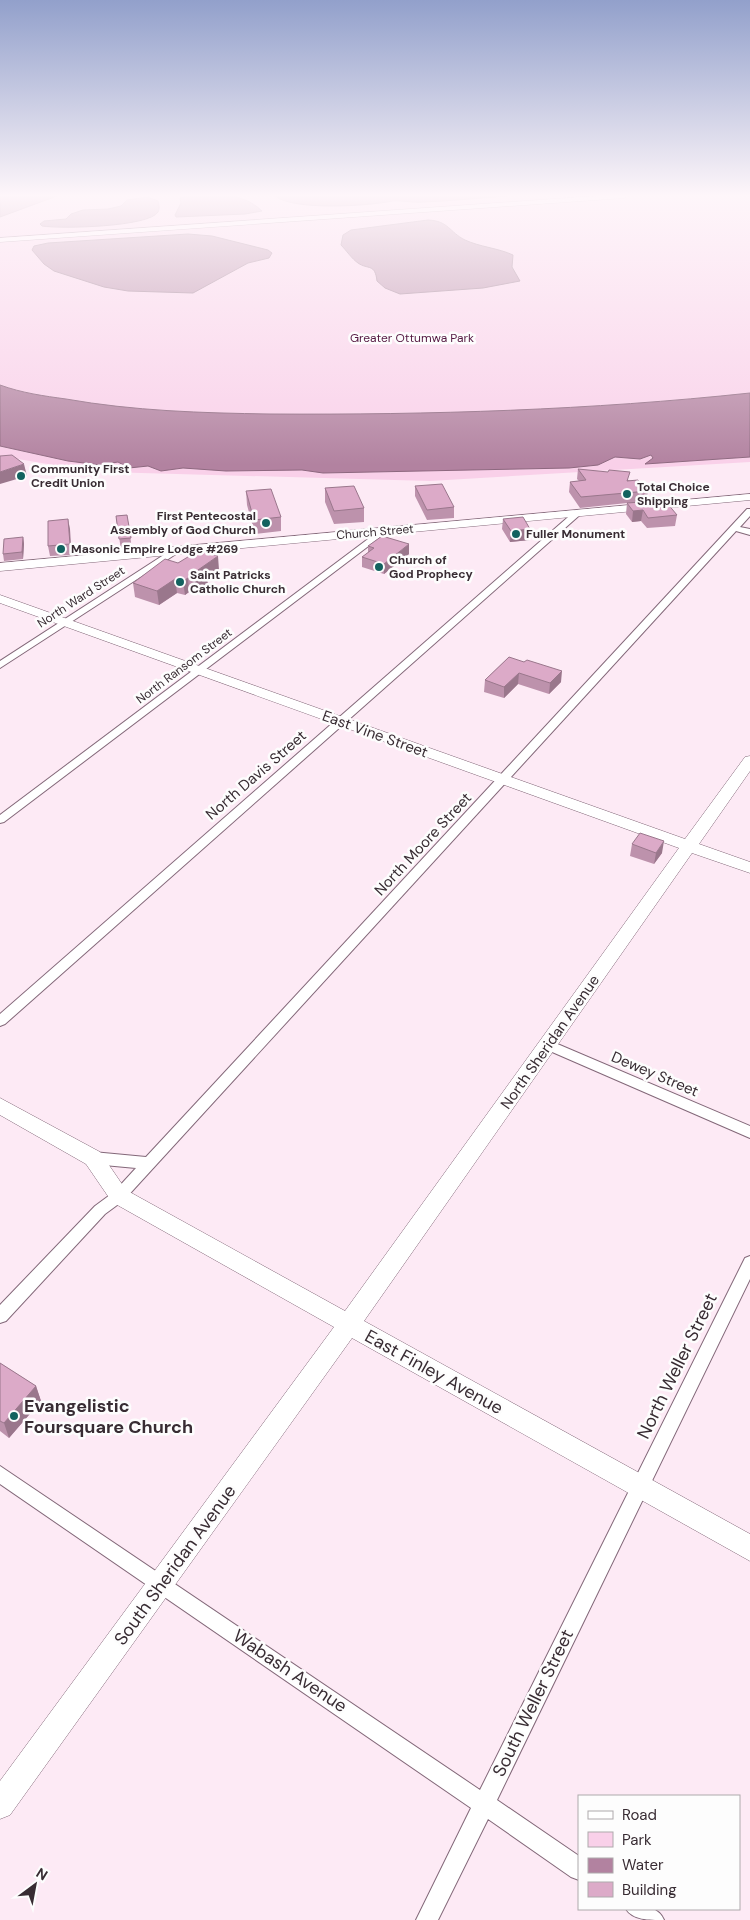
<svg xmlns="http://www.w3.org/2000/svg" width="750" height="1920" font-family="'DM Sans',sans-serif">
	<rect width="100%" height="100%" fill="#fdeaf5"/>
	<!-- green -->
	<path fill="#f9d0e9" d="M 0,196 L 750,196 L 750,462 L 430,481 L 106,472 L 97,470 L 95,472 L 0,456 Z"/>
	<!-- water -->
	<path fill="#b282a0" stroke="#8d687f" d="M 0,196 L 57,196 L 0,217 Z
		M 187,196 C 214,196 240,190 262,211 L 245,214 L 176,217 L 175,215 L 181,203 L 180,198 Z
		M 275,196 L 507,196 C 479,198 451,201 423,202 C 415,203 398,200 392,201 C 369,206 294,211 275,196 Z
		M 148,197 L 158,201 C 159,205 160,208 158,212 C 149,227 61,229 42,226 L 40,224 L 44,221 L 66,219 L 71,214 L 83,210 L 108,209 L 121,206 L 127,200 Z
		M 428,220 C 449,221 449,232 465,240 C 480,247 498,248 513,255 L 512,267 L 520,281 L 483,288 L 400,294 L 385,288 L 377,281 C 375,263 368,270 358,263 C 352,259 346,250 341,245 L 343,235 L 351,230 Z
		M 188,234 L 212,236 L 268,250 L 272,253 L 269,258 L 248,263 L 193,293 L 128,291 L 104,287 L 54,271 L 44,264 L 32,250 L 34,246 L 48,243 Z
		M 0,385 C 22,393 44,396 66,399 C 134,411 202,413 270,414 C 430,415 591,410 750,393 L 750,457 L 645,464 L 653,458 L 651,455 L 640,459 L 615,457 L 598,465 L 569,468 L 323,473 L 302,470 L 226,471 L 183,468 L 161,471 L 148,466 L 129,468 L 118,462 L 100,465 L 68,461 L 0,446 Z"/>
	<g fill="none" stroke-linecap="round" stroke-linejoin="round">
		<defs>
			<path id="street" d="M 747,509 L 750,509 L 750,516 L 740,527 L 750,529 L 750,535 L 736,531 L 124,1200 L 105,1214 L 6,1321 L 0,1323 L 0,1305 L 95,1206 L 114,1192 L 136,1168 L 93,1164 L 88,1162 L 86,1158 L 88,1154 L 93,1152 L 146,1157 Z
				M 575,511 L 582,513 L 5,1024 L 0,1026 L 0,1014 Z
				M 380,530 L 387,532 L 4,822 L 0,823 L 0,815 Z
				M 176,547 L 179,548 L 179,552 L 0,668 L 0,661 Z
				M 548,1040 L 750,1126 L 750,1138 L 543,1048 L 541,1045 L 543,1042 Z
				M 750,1256 L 750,1279 L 497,1800 L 579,1856 L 579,1880 L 571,1877 L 488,1819 L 438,1920 L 416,1920 L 471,1808 L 0,1484 L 0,1466 L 480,1790 L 745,1258 Z
				M 626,1909 C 641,1908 657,1904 664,1920 C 648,1920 633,1920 626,1909 Z"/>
			<path id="secondary" d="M 596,196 L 628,196 L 624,198 L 0,242 L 0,238 Z
				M 750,494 L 750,500 L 0,571 L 0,563 Z
				M 0,595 L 685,839 L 745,757 L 750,756 L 750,771 L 699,844 L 750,862 L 750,873 L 692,853 L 364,1321 L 750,1534 L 750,1561 L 352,1338 L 10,1815 L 0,1819 L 0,1781 L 334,1327 L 112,1202 L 86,1164 L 0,1115 L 0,1098 L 100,1152 L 126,1190 L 345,1311 L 679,848 L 0,603 Z"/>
		</defs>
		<!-- street casing -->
		<use href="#street" stroke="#836879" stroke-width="2"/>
		<!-- secondary casing -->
		<use href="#secondary" stroke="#836879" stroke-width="1"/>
		<!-- street -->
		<use href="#street" fill="#fff" fill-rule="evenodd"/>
		<!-- secondary -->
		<use href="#secondary" fill="#fff" fill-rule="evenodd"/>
	</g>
	<!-- wall -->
	<path fill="#bd92ac" d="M 578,469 L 629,480 L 648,491 L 646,502 L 658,504 L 677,515 L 675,526 L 647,528 L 641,521 L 632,522 L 626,514 L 627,503 L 580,508 L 569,492 L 570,482 L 579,481 L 577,479 Z
		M 415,486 L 454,507 L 454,518 L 427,520 L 415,496 Z
		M 325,488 L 364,508 L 364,522 L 334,524 L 325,502 Z
		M 246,491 L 281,517 L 281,531 L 255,534 L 247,505 Z
		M 127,515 L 132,549 L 121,550 L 116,516 Z
		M 503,519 L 530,529 L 530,540 L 510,542 L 502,529 Z
		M 70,529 L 71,555 L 50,556 L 48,546 Z
		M 23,537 L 24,544 L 23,559 L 4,561 L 3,554 Z
		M 368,546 L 409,554 L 384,574 L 362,567 L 362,557 L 368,553 Z
		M 196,554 L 219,570 L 207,578 L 208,587 L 196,595 L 189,592 L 185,595 L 177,593 L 159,605 L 135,597 L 133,583 L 178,563 Z
		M 509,657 L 561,682 L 549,694 L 518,684 L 504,698 L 484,692 L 485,680 Z
		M 632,844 L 662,853 L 654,864 L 630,856 Z
		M 0,1363 L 36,1386 L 41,1401 L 9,1438 L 0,1431 Z"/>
	<!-- shaded-wall -->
	<path fill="#9a778c" d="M 24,464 L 27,476 L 0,484 L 0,472 Z
		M 643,510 L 641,521 L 632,522 L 633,511 Z
		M 68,519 L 70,529 L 71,555 L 70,544 Z
		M 530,529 L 530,540 L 510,542 L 511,531 Z
		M 23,537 L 24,544 L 23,559 L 22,552 Z
		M 409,544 L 409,554 L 384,574 L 384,564 Z
		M 218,556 L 219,570 L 207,578 L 208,587 L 196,595 L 195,580 L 198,570 Z
		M 188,578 L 189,592 L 185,595 L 183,581 Z
		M 175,579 L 177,593 L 159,605 L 157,591 Z
		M 562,671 L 561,682 L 549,694 L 550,683 Z
		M 519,673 L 518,684 L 504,698 L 504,687 Z
		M 664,841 L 662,853 L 654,864 L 656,853 Z
		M 36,1386 L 41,1401 L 9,1438 L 4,1423 Z"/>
	<!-- building -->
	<path fill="#dcaac8" stroke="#9a778c" d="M 12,455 L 24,464 L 0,472 L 0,456 Z
		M 578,469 L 608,472 L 609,470 L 630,472 L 627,481 L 638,480 L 648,491 L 581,497 L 570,482 L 586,480 Z
		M 442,484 L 454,507 L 427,510 L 415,486 Z
		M 354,486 L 364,508 L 334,511 L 325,488 Z
		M 271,489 L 281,517 L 254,520 L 246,491 Z
		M 655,501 L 658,504 L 667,503 L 677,515 L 648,518 L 643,510 L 633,511 L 627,503 Z
		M 127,515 L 131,538 L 119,539 L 116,516 Z
		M 523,517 L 530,529 L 511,531 L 503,519 Z
		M 68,519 L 70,544 L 48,546 L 48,521 Z
		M 382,536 L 409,544 L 384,564 L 362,557 L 374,548 L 368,546 Z
		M 23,537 L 22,552 L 3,554 L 4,539 Z
		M 202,551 L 218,556 L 198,570 L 207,572 L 195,580 L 188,578 L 183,581 L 175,579 L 157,591 L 133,583 L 165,559 L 178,563 L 196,552 L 196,554 Z
		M 509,657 L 524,662 L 527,660 L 562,671 L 550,683 L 519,673 L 504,687 L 485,680 Z
		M 640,833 L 664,841 L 656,853 L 632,844 Z
		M 0,1363 L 36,1386 L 4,1423 L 0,1421 Z"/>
	<!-- sky -->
	<linearGradient id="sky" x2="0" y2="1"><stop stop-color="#92a0cb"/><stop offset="0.42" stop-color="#fef6fa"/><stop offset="1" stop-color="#fef6fa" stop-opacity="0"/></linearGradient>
	<rect width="750" height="465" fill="url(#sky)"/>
	<!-- markers -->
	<g fill="#12625f" stroke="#fdfdfd" stroke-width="2">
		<circle cx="21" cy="476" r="5"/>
		<circle cx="627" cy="494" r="5"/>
		<circle cx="266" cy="523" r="5"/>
		<circle cx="516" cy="534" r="5"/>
		<circle cx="61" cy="549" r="5"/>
		<circle cx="379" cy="567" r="5"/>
		<circle cx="180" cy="582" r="5"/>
		<circle cx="14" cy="1416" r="5"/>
	</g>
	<g text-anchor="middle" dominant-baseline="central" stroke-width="5" stroke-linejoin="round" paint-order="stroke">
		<!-- far-park labels -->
		<g font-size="12" fill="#541942" stroke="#fdfdfd">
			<text x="412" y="338">Greater Ottumwa Park</text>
		</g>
		<!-- far-poi labels -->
		<g font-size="12" font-weight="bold" fill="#382c33" stroke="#fdfdfd" text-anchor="start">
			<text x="31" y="469">Community First<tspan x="31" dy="14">Credit Union</tspan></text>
			<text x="637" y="487">Total Choice<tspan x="637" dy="14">Shipping</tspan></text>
			<text x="256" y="516" text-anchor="end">First Pentecostal<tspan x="256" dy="14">Assembly of God Church</tspan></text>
			<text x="526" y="534">Fuller Monument</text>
			<text x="71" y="549">Masonic Empire Lodge #269</text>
			<text x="389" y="560">Church of<tspan x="389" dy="14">God Prophecy</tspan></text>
			<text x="190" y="575">Saint Patricks<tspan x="190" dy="14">Catholic Church</tspan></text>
		</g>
		<!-- far-street labels -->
		<g font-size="12" fill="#382c33" stroke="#fdfdfd">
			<text transform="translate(375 532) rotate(-5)">Church Street</text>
			<text transform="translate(81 597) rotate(-33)">North Ward Street</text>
			<text transform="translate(184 666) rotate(-37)">North Ransom Street</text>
		</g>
		<!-- street labels -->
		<g font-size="15" fill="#382c33" stroke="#fdfdfd">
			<text transform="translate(375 734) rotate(20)">East Vine Street</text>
			<text transform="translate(256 775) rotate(-41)">North Davis Street</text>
			<text transform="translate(423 844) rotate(-47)">North Moore Street</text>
			<text transform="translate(550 1042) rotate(-55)">North Sheridan Avenue</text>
			<text transform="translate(655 1074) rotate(23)">Dewey Street</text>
		</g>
		<!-- near-street labels -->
		<g font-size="18" fill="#382c33" stroke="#fdfdfd">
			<text transform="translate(677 1366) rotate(-64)">North Weller Street</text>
			<text transform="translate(434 1372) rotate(29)">East Finley Avenue</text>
			<text transform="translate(175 1565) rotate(-54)">South Sheridan Avenue</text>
			<text transform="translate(290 1671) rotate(34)">Wabash Avenue</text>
			<text transform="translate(533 1703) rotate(-64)">South Weller Street</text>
		</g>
		<!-- near-poi labels -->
		<g font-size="18" font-weight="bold" fill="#382c33" stroke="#fdfdfd" text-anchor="start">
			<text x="24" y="1406">Evangelistic<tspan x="24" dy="21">Foursquare Church</tspan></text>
		</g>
	</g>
	<!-- legend -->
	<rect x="578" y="1795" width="162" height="115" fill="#fdfdfd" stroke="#aea9ac"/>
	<rect x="588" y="1811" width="25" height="8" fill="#ffffff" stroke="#aea9ac"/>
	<text x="622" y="1820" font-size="15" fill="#382c33">Road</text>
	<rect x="588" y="1832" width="25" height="15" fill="#f9d0e9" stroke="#aea9ac"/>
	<text x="622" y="1845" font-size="15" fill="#382c33">Park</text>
	<rect x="588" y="1858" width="25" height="15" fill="#b282a0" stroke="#aea9ac"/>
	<text x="622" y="1870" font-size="15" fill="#382c33">Water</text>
	<rect x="588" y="1882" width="25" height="15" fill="#dcaac8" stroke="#aea9ac"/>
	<text x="622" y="1895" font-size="15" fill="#382c33">Building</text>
	<!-- north arrow -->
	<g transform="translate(35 1885) rotate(32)" stroke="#fdfdfd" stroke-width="4" paint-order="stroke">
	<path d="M0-4L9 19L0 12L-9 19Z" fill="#382c33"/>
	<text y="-8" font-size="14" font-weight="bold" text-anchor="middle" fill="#382c33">N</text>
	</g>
</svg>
